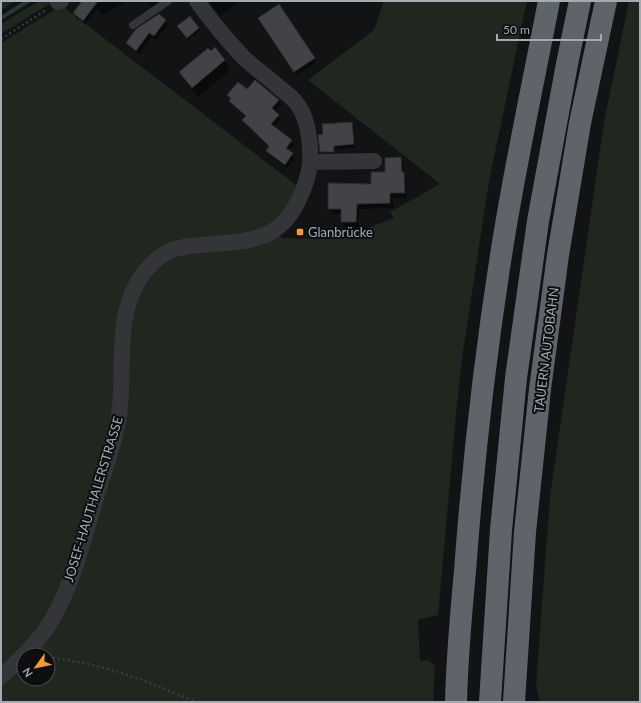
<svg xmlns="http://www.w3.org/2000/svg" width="641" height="703" font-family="Lato,sans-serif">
	<rect width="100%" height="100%" fill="#121314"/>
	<!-- green -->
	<path fill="#1f271f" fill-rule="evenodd" d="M 1,1 L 15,1 L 1,10 Z
		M 39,1 L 54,1 L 1,34 L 1,24 Z
		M 384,1 L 527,1 L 489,181 L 463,352 L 457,404 L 438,615 L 418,620 L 420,661 L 428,660 L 435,666 L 433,702 L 1,702 L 1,43 L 46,15 L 62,6 L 299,187 L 292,205 L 271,227 L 282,238 C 321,241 359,233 394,218 L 390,212 L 440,184 L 308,80 L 374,30 ZM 24,655 L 48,655 L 48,679 L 24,679 Z
		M 629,1 L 640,1 L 640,702 L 540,702 L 536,685 L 550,497 L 604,122 Z"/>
	<!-- shadow -->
	<path fill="#0007" d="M 87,1 L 127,1 L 102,16 L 98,9 L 85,24 L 76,17 L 74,13 Z
		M 147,1 L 167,1 L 153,10 Z
		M 208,1 L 241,1 L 220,15 Z
		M 189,17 L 200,30 L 188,40 L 179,28 Z
		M 165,20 L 168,25 L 156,40 L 152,37 L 139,54 L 130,47 L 127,43 Z
		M 262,22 L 314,59 L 316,63 L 297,75 Z
		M 224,60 L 230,70 L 198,97 L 186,82 L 180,73 Z
		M 247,91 L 279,100 L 281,104 L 274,112 L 281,119 L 273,127 L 290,141 L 284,152 L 292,142 L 293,145 L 288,151 L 295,158 L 287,168 L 269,155 L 267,151 L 270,147 L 245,124 L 243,120 L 246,117 L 232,105 L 230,101 L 231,99 L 228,95 Z
		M 351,123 L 354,127 L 355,148 L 335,149 L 336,156 L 323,156 L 321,152 L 319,136 Z
		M 401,158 L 404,163 L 404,174 L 406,178 L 407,198 L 393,198 L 393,208 L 359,209 L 358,227 L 345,227 L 342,222 L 342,214 L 332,214 L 329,208 L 372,185 Z"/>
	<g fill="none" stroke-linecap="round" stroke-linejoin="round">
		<!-- stream -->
		<path stroke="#2a353a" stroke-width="4" d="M 1,18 L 28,1"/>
	</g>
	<!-- building -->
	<path fill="#414347" stroke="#2c2d30" d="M 82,1 L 98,1 L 83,21 L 73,13 Z
		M 279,4 L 315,58 L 294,72 L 258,18 Z
		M 159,14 L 166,20 L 154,36 L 149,33 L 136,51 L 126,43 L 136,29 Z
		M 190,16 L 199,28 L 187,38 L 177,26 Z
		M 215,47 L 225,60 L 192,88 L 179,72 L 208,48 L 211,51 Z
		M 255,80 L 279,100 L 272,108 L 279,115 L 271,124 L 292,140 L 286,148 L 293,153 L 285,165 L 266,151 L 269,146 L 242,120 L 246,116 L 229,101 L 231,98 L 227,95 L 238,82 L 247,89 Z
		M 352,122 L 354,144 L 334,146 L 334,152 L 320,152 L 318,135 L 323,134 L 322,124 Z
		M 401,157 L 402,172 L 404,172 L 405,193 L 390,193 L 390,203 L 357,204 L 356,222 L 341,222 L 341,209 L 328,209 L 328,183 L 371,184 L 371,172 L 385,172 L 385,158 Z"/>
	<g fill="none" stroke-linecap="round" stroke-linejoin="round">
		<!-- path -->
		<path stroke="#393c40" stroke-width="2.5" stroke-dasharray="2 3" stroke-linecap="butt" d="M 1,39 L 46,10
			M 48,657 C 65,660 83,662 100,667 C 132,675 163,688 194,701"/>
		<!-- lane -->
		<path stroke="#333539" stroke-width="8" d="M 133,25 L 168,1"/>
		<!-- street -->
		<path stroke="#333539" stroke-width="16" d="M 58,2 L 61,1
			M 310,162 L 374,161
			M 1,677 C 20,659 40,641 53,618 C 74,581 84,536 97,495 C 105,467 117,437 120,407 C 124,367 116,315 139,280 C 148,266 162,252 179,248 C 190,245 202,245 213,244 C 252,242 282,238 299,199 C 305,187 309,175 310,162 C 311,142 308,115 294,100 C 290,96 285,92 281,89 C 269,78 256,69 244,58 C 227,40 211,21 197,1"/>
		<!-- highway -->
		<path stroke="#5f646b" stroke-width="22" d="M 456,702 C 457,658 461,614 465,571 C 473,463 485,356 502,249 C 515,166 533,84 549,1
			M 490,702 L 501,530 L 516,378 L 538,221 L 567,64 L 580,1
			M 514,702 L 525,532 L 540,389 L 558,255 L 580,123 L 606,1"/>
	</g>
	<!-- markers -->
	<rect fill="#f99926" stroke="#0d0e0f" stroke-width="1.5" x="296" y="228" width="8" height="8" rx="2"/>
	<g text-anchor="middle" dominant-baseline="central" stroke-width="4" stroke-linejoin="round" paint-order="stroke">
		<!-- poi labels -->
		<g font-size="13" fill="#a3abb5" stroke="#0d0e0f" text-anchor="start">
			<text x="308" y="232">Glanbrücke</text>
		</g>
		<!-- street labels -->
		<g font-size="13" fill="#a3abb5" stroke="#0d0e0f">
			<text transform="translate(546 350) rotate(-83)">TAUERN AUTOBAHN</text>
			<text transform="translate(93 499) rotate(-73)">JOSEF-HAUTHALERSTRASSE</text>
		</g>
	</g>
	<!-- border -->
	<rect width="641" height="703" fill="none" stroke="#a3abb5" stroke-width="4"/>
	<!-- north arrow -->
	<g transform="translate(36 667) rotate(237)"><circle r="19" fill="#0d0e0f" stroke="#494d51"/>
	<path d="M0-3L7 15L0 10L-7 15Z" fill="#f99926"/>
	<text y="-6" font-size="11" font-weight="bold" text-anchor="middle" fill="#a3abb5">N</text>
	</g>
	<!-- scale -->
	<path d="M497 34v6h104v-6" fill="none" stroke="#a3abb5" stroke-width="2"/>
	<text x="503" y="34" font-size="12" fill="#a3abb5" stroke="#0d0e0f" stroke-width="3" paint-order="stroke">50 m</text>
</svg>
